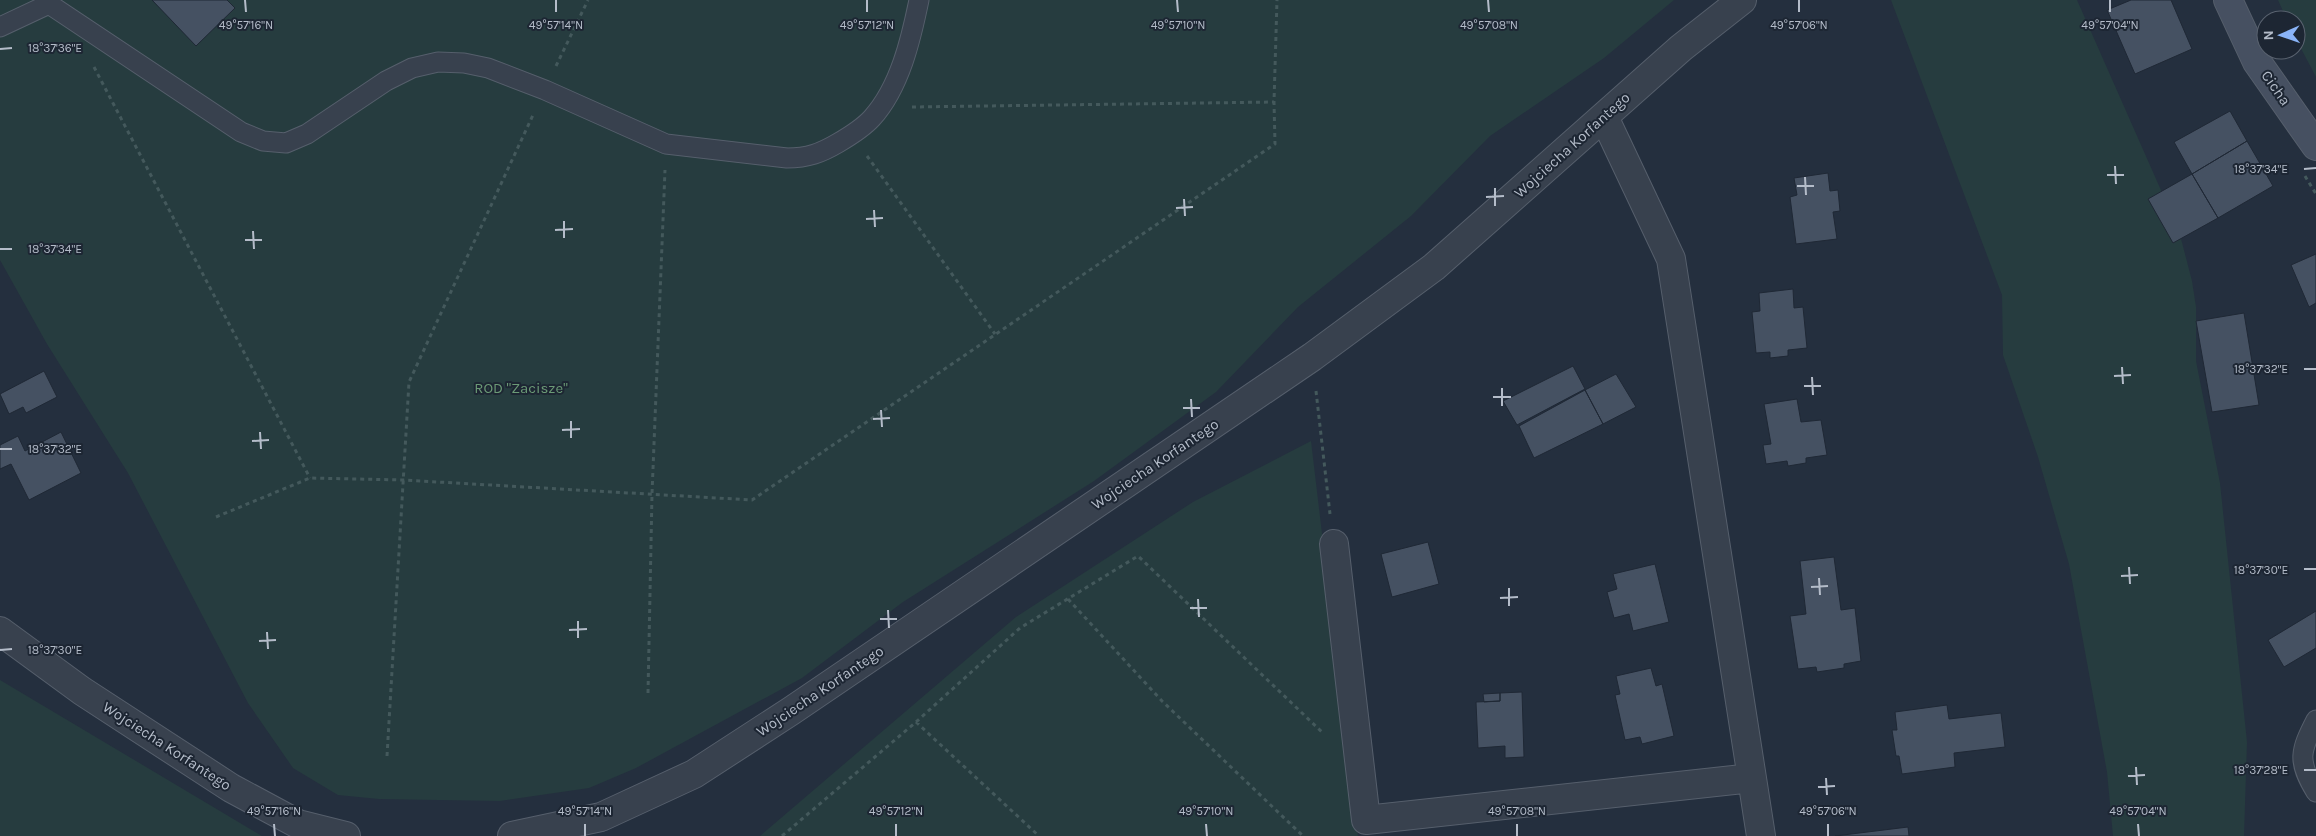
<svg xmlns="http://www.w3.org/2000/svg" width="2316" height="836" font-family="Karla,sans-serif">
	<rect width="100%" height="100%" fill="#242f3e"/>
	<!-- green -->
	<path fill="#263c3f" d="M 0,0 L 1674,0 L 1604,58 L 1490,136 L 1411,216 L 1298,307 L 1216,392 L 1094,481 L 903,602 L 802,678 L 636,768 L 589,788 L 500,801 L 379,799 L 338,795 L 293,768 L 248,703 L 128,473 L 47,344 L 0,260 Z
		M 1891,0 L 2077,0 L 2179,231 L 2192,281 L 2196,307 L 2196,361 L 2220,483 L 2247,742 L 2244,836 L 2113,836 L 2107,772 L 2069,564 L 2038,457 L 2003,355 L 2002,295 Z
		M 2278,0 L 2316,0 L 2316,77 L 2296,39 L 2296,20 L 2287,20 Z
		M 1311,441 L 1358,836 L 760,836 L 1016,617 L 1193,502 Z
		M 0,680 L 262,836 L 0,836 Z"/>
	<!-- building -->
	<path fill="#455162" stroke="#1f2835" d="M 152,0 L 227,0 L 235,8 L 196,46 Z
		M 2131,0 L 2171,0 L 2192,49 L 2135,74 L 2107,10 Z
		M 2230,111 L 2247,141 L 2192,174 L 2174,142 Z
		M 2247,141 L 2273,186 L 2218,218 L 2192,174 Z
		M 1828,173 L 1830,191 L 1838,190 L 1840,211 L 1833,212 L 1837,239 L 1796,244 L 1790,197 L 1797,195 L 1794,178 Z
		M 2192,174 L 2218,218 L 2173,243 L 2148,199 Z
		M 2316,254 L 2316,303 L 2309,307 L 2291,265 Z
		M 1793,289 L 1794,308 L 1803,307 L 1807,348 L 1788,350 L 1788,356 L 1770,358 L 1770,352 L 1756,353 L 1752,312 L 1760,311 L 1759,293 Z
		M 2244,313 L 2259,405 L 2212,412 L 2196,321 Z
		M 1573,366 L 1585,389 L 1517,425 L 1503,401 Z
		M 44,371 L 57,397 L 26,413 L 23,407 L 9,414 L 0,394 Z
		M 1616,374 L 1636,407 L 1603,424 L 1585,390 Z
		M 1585,390 L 1603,424 L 1534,458 L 1519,426 Z
		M 1797,399 L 1801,422 L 1821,420 L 1827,455 L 1806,458 L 1806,463 L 1788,466 L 1787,461 L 1766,464 L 1763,445 L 1771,444 L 1764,404 Z
		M 61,432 L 81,473 L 29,500 L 11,464 L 0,469 L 0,445 L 18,436 L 25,451 Z
		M 1428,542 L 1439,584 L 1392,597 L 1381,554 Z
		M 1834,557 L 1841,610 L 1855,608 L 1861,661 L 1844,664 L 1844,668 L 1817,672 L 1816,667 L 1798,669 L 1790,616 L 1806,614 L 1800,561 Z
		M 1655,564 L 1669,622 L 1633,631 L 1629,614 L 1614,618 L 1607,592 L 1617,589 L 1613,574 Z
		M 2316,611 L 2316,648 L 2284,667 L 2268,640 Z
		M 1651,668 L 1656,686 L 1662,684 L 1674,736 L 1642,744 L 1640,737 L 1625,740 L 1615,695 L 1620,694 L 1616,676 Z
		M 1522,692 L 1524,757 L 1505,758 L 1505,746 L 1478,748 L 1476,702 L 1500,701 L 1500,693 Z
		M 1500,693 L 1500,701 L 1484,702 L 1483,694 Z
		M 1947,705 L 1949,719 L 2001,713 L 2005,747 L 1954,753 L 1955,767 L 1902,774 L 1899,756 L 1896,756 L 1892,730 L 1897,730 L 1895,712 Z
		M 1908,827 L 1909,836 L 1835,836 Z"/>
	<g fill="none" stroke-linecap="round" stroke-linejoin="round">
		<defs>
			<path id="lane" d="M 48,0 L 49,4 L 241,132 L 263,141 L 286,143 L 307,134 L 386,81 L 412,68 L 438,62 L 464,63 L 488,68 L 545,90 L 666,144 L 787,158 C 808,158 821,153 838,143 C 850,136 863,128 872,118 C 900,87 911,39 919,0
				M 0,27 L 49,4
				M 2316,720 C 2300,751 2297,761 2316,792"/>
			<path id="street" d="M 1604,117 L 1671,259 L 1761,836
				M 1334,544 L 1366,820 L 1752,778
				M 0,631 L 82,691 L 231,788 L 298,824 L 346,836
				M 512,836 L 601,817 L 694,774 L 791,711 L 1312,357 L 1434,267 L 1681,48 L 1742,0"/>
			<path id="secondary" d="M 2228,0 L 2257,62 L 2316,146"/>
		</defs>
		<!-- lane casing -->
		<use href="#lane" stroke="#565f6c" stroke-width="21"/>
		<!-- street casing -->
		<use href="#street" stroke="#565f6c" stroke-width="30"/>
		<!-- secondary casing -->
		<use href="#secondary" stroke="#565f6c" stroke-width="30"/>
		<!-- path -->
		<path stroke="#44595c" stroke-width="3" stroke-dasharray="4 4" stroke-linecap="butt" d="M 556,66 L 588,0
			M 94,67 L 310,478
			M 912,107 L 1274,102
			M 867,156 L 995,334
			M 2305,176 L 2316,194
			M 1316,391 L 1330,514
			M 216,517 L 310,478 L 403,480 L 752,500 L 1275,144 L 1274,102 L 1277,0
			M 1068,599 L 1162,701 L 1303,836
			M 648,693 L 652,494 L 665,170
			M 916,722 L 1039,836
			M 387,756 L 409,382 L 533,115
			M 782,836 L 916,722 L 1020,628 L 1138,556 L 1324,734"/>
		<!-- lane -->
		<use href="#lane" stroke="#38414e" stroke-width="19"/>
		<!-- street -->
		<use href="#street" stroke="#38414e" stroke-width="28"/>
		<!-- secondary -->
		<use href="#secondary" stroke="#465061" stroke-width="28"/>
	</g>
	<!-- ticks -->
	<path fill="none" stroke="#b4bcc9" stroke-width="2" d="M 245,0 L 246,12M 556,0 L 556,12M 867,0 L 867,12M 1177,0 L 1178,12M 1488,0 L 1489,12M 1799,0 L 1799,12M 2110,0 L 2110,12M 0,49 L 12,48M 2115,166 L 2116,184M 2304,169 L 2316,168M 2107,175 L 2124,175M 1805,177 L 1806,195M 1797,186 L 1814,186M 1495,188 L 1495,206M 1486,197 L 1504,196M 1184,199 L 1185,216M 1176,208 L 1193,207M 874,210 L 875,227M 866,219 L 883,218M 564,221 L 564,238M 555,230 L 573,229M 253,231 L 254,249M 245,240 L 262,240M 0,249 L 12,249M 2122,367 L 2123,384M 2304,369 L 2316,369M 2114,376 L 2131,375M 1812,377 L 1813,395M 1804,386 L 1821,386M 1502,388 L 1502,406M 1493,397 L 1511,397M 1191,399 L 1192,417M 1183,408 L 1200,408M 881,410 L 882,427M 873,419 L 890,418M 571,421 L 571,438M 562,430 L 580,429M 260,432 L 261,449M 252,441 L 269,440M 0,449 L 12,449M 2129,567 L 2130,584M 2304,569 L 2316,569M 2121,576 L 2138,575M 1819,578 L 1820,595M 1811,587 L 1828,586M 1509,588 L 1509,606M 1500,598 L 1518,597M 1198,599 L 1199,617M 1190,608 L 1207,608M 888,610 L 889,628M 880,619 L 897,619M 578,621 L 578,638M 569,630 L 587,629M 267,632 L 268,649M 259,641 L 276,640M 0,650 L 12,649M 2136,767 L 2137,785M 2304,770 L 2316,770M 2128,776 L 2145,775M 1826,778 L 1827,795M 1818,787 L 1835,786M 274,824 L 275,836M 585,824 L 585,836M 896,824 L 896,836M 1206,824 L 1207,836M 1517,824 L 1517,836M 1828,824 L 1828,836M 2138,824 L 2139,836"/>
	<g text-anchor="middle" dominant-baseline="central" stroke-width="4" stroke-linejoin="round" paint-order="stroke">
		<!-- street labels -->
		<g font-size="15" fill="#b4bcc9" stroke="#1d2633">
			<text transform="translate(2276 88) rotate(55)">Cicha</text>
			<text transform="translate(1572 145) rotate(-42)">Wojciecha Korfantego</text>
			<text transform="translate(1155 464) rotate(-34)">Wojciecha Korfantego</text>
			<text transform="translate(820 691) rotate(-34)">Wojciecha Korfantego</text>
			<text transform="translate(167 746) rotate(33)">Wojciecha Korfantego</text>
		</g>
		<!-- park labels -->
		<g font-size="15" fill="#6b9a76" stroke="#1d2633">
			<text x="521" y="388">ROD "Zacisze"</text>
		</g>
	</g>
	<g font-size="12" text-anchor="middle" fill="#b4bcc9" stroke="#1d2633" stroke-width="4" stroke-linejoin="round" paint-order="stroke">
		<text x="246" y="29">49°57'16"N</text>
		<text x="556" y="29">49°57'14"N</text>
		<text x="867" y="29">49°57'12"N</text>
		<text x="1178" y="29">49°57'10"N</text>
		<text x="1489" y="29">49°57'08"N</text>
		<text x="1799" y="29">49°57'06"N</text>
		<text x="2110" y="29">49°57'04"N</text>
		<text x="55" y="52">18°37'36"E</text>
		<text x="2261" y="173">18°37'34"E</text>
		<text x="55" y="253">18°37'34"E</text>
		<text x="2261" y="373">18°37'32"E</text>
		<text x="55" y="453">18°37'32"E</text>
		<text x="2261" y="574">18°37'30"E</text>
		<text x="55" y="654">18°37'30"E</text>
		<text x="2261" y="774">18°37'28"E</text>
		<text x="274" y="815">49°57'16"N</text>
		<text x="585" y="815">49°57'14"N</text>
		<text x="896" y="815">49°57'12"N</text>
		<text x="1206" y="815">49°57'10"N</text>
		<text x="1517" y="815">49°57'08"N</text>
		<text x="1828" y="815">49°57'06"N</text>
		<text x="2138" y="815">49°57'04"N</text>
	</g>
	<!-- north arrow -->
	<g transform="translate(2281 35) rotate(268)"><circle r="24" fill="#1d2633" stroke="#59626f"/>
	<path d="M0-4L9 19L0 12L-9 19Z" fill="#8ab4f8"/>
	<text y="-8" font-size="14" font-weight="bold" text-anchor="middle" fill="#b4bcc9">N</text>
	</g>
</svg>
